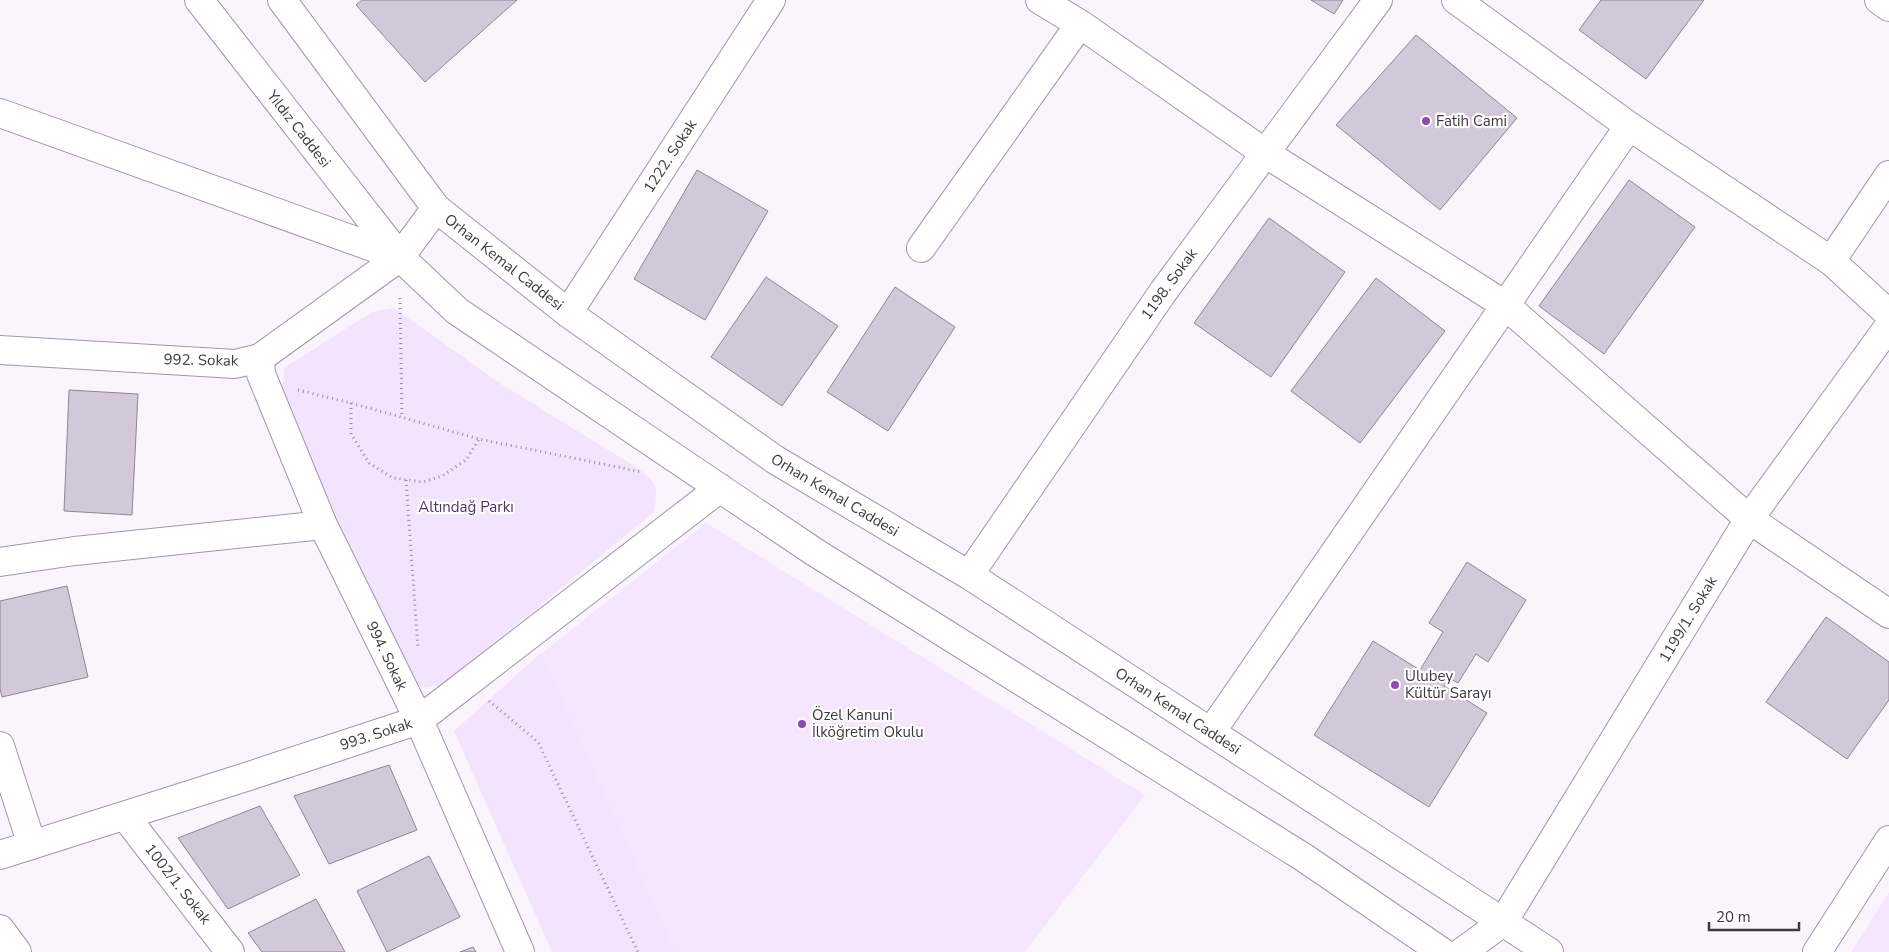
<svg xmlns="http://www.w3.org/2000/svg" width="1889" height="952" font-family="'Nunito Sans',sans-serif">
	<rect width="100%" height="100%" fill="#faf5fd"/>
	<!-- built -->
	<path fill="#f5e5ff" d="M 706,523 L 1145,795 L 1025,952 L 676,952 L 541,654 Z
		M 1889,892 L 1889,952 L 1851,952 Z"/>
	<!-- green -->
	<path fill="#f3e3fc" d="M 394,308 L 504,386 L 636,467 C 658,483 658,486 654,512 L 443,685 L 421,688 L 398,651 L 282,399 L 284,368 L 372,312 Z
		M 541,653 L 676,952 L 552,952 L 454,731 Z"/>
	<!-- building -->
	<path fill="#d3c7da" stroke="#908597" d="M 362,0 L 517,0 L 425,82 L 356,5 Z
		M 1311,0 L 1343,0 L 1334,14 Z
		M 1601,0 L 1704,0 L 1646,79 L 1579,30 Z
		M 1416,35 L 1517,118 L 1440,210 L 1336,125 Z
		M 697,170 L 768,211 L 705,320 L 634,279 Z
		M 1629,180 L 1695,227 L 1604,354 L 1539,306 Z
		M 1269,218 L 1345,272 L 1271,377 L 1194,323 Z
		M 766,277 L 838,326 L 782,406 L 711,357 Z
		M 1376,278 L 1445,331 L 1360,443 L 1291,391 Z
		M 895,287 L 955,327 L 888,431 L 827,392 Z
		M 69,390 L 138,394 L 132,515 L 64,511 Z
		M 1467,562 L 1526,600 L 1488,662 L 1476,654 L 1458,683 L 1449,678 L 1444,686 L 1487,713 L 1429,807 L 1314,735 L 1373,641 L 1420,670 L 1443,632 L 1429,623 Z
		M 67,586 L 88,677 L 2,697 L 0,689 L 0,601 Z
		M 1826,617 L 1889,662 L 1889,700 L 1847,759 L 1766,702 Z
		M 389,765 L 417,830 L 329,864 L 294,796 Z
		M 260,806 L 300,875 L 228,909 L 178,838 Z
		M 429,856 L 460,917 L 387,952 L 357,891 Z
		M 316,899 L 345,952 L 262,952 L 248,933 Z
		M 473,947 L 476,952 L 460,952 Z"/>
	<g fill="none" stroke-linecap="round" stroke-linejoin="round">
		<defs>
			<path id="street" d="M 1040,0 L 1080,24 L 1265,153 L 1505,305 L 1749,519 L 1889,614
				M 1456,0 L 1629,126 L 1831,261 L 1889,314
				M 1879,0 L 1889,7
				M 921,248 L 1080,24
				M 400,257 L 436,208
				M 1831,261 L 1889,175
				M 568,313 L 771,0
				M 0,350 L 235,364 L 260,358
				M 969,575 L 1163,292 L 1378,0
				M 1211,732 L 1629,126
				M 0,746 L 32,845
				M 125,816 L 230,952
				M 0,929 L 17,952
				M 1462,952 L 1503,922 L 1749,519 L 1889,326"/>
			<path id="secondary" d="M 199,0 L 400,257 L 457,311 L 813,551 L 1303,857 L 1442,952
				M 282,0 L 436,208 L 568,313 L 774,459 L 969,575 L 1549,952
				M 0,113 L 400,257
				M 400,257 L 260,358 L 261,374 L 323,525 L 419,720 L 520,952
				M 0,562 L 75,551 L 323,525
				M 0,855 L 246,777 L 419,720 L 720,488
				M 1817,952 L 1889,840"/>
		</defs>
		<!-- street casing -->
		<use href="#street" stroke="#a296a9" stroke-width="30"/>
		<!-- secondary casing -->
		<use href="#secondary" stroke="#a296a9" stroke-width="30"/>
		<!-- path -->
		<path stroke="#97929a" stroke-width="3" stroke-dasharray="1 4" stroke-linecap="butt" d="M 400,298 L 402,417
			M 298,390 L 351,403 L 479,439 L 642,472
			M 351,403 L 351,434 L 369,463 L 393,478 L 423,482 L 442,476 L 466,460 L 479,439
			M 406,480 L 418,649
			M 489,701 L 538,742 L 638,952"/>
		<!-- street -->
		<use href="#street" stroke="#fff" stroke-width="28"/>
		<!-- secondary -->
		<use href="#secondary" stroke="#fff" stroke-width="28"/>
	</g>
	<!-- markers -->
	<g fill="#9246b7" stroke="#fff" stroke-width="2">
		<circle cx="1426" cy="121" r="5"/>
		<circle cx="1395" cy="685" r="5"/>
		<circle cx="802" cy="724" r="5"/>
	</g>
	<g text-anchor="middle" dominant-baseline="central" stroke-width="4.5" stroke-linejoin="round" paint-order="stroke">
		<!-- poi labels -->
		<g font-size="15" fill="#3e3941" stroke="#fff" text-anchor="start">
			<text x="1436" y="121">Fatih Cami</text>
			<text x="1405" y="676">Ulubey<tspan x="1405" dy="17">Kültür Sarayı</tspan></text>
			<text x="812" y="715">Özel Kanuni<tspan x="812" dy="17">İlköğretim Okulu</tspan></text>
		</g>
		<!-- street labels -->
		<g font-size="15" fill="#3e3941" stroke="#fff">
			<text transform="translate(299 129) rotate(52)">Yıldız Caddesi</text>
			<text transform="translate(670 156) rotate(-57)">1222. Sokak</text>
			<text transform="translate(504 262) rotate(38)">Orhan Kemal Caddesi</text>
			<text transform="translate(1169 284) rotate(-54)">1198. Sokak</text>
			<text transform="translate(201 360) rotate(1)">992. Sokak</text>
			<text transform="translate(835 495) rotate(31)">Orhan Kemal Caddesi</text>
			<text transform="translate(1688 619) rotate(-59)">1199/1. Sokak</text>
			<text transform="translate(387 656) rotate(64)">994. Sokak</text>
			<text transform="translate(1178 711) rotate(33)">Orhan Kemal Caddesi</text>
			<text transform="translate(376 734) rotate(-18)">993. Sokak</text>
			<text transform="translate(178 884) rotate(52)">1002/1. Sokak</text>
		</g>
		<!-- park labels -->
		<g font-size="15" fill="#523064" stroke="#fff">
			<text x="466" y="507">Altındağ Parkı</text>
		</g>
	</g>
	<!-- scale -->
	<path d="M1709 922v8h90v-8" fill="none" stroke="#3e3941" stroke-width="2.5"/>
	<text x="1716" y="922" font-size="15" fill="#3e3941" stroke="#ffffff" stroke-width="4" paint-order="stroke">20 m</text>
</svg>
